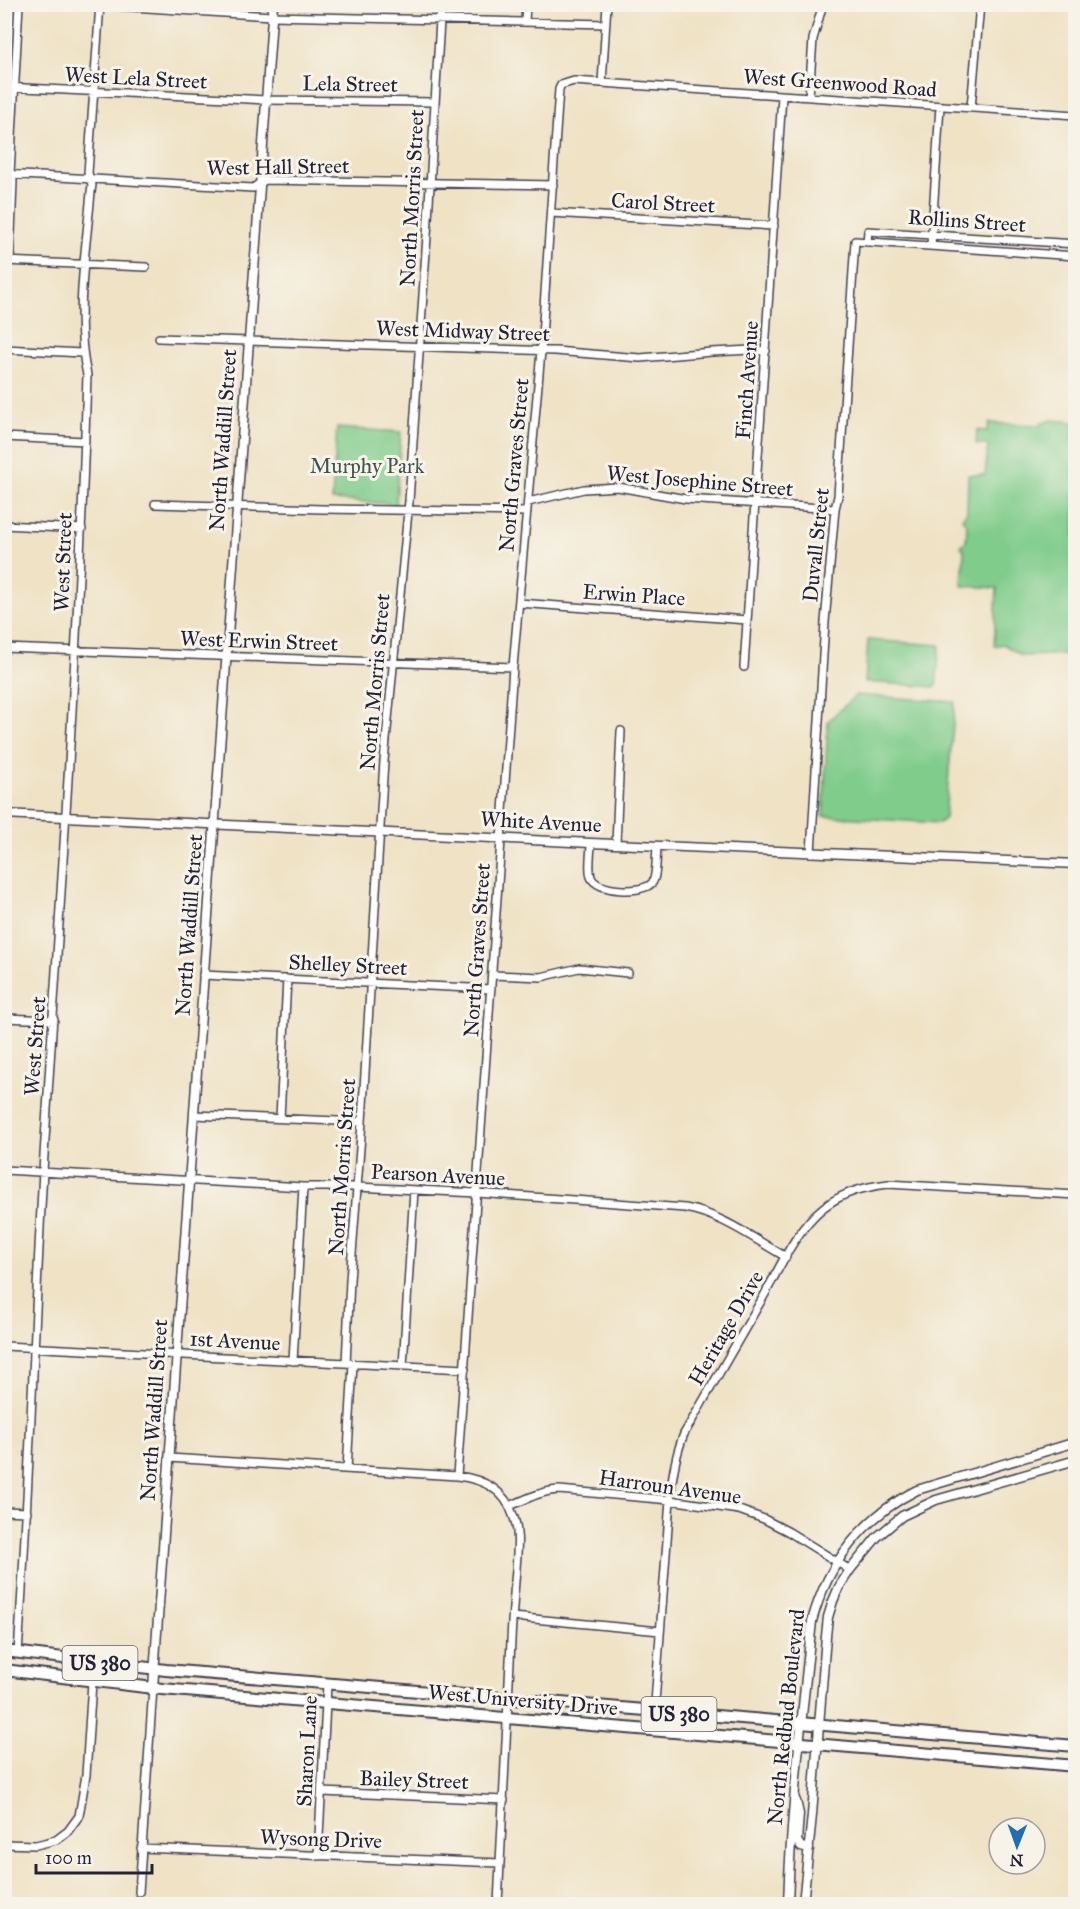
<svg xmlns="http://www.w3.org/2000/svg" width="1080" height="1909" font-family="'IM FELL Great Primer',serif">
	<rect width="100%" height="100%" fill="#f7f3e8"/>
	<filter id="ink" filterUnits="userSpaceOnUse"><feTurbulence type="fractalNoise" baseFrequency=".0167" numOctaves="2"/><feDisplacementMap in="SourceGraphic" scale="12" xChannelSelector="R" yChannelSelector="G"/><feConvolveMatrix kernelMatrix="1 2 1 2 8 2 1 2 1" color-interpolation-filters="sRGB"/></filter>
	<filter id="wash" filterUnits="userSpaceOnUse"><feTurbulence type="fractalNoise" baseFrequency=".008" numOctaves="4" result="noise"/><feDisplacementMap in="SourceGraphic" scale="24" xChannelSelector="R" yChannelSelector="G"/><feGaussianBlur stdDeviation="1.35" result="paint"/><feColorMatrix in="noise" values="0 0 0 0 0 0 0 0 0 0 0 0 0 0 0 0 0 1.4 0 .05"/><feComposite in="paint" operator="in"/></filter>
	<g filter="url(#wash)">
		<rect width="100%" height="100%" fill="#efe2c5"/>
		<!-- green -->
		<path fill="#7fcc8b" stroke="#507763" stroke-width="1.5" d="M 1051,420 L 1075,422 L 1075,654 L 1022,656 L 1003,644 L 994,646 L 997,588 L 962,586 L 964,550 L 961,546 L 966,541 L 967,525 L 962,518 L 967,512 L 968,475 L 985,475 L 988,445 L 976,444 L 977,430 L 987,431 L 989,423 L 1038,425 Z
			M 337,428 L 401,432 L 396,504 L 332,500 Z
			M 868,640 L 940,645 L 936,687 L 865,682 Z
			M 856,695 L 955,702 L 945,818 L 939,823 L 823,816 L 828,721 Z"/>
	</g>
	<g filter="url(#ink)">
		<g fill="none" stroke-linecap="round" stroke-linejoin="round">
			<defs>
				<path id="minor" d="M 86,4 L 272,16 L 606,24
					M 525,22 L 526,4
					M 602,83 L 607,4
					M 4,87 L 266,100 L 434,102
					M 809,97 L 813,39 L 823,4
					M 971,108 L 980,4
					M 4,174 L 253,188 L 265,180 L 553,185
					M 551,213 L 774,226
					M 867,242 L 868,231 L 1076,244
					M 931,246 L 940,106
					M 4,261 L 146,267
					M 10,261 L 13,181 L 10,174 L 19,4
					M 159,338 L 555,351 L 640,358 L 712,352 L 751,350 L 766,351
					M 4,349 L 82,353
					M 4,437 L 85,441
					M 528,502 L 584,489 L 618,487 L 686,499 L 835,509
					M 155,504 L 322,509 L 527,512
					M 4,525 L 82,529
					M 519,603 L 747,620
					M 4,648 L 513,667
					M 744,667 L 782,96
					M 591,843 C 591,853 588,867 591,877 C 596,892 642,894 652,883 C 657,877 656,855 657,846
					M 616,844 L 621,731
					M 811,853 L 825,622 L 835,509 L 838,496 L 855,241 L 1076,256
					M 203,975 L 491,989
					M 492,975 L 541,977 L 579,968 L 628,973
					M 4,1018 L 54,1020
					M 194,1115 L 362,1122
					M 280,1118 L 287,979
					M 4,1170 L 303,1187 L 357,1187 L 477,1193 L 685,1208 C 721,1214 754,1239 786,1257
					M 4,1346 L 465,1369
					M 293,1361 L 303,1187
					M 346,1363 L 350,1280 L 362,1122 L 384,761 L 409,501 L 427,236 L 441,4
					M 403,1366 L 414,1190
					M 169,1458 L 457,1476 C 483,1479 504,1489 513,1515 C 520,1532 517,1551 516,1569 C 514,1593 512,1617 511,1641 C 507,1729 503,1817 498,1904
					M 347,1469 L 353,1364
					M 457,1476 L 513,667 L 541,351 L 559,89 L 561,85 L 574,81 L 602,83 L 1076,115
					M 510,1506 C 526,1499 541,1491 559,1490 L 670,1500 L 739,1510 L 764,1519 L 789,1532 L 850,1570
					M 4,1511 L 27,1512
					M 513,1617 L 660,1631
					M 18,1653 C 29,1493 34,1332 43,1171 C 60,906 79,641 87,375 C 74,316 86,252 91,192 L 92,185 L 88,173 L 100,4
					M 653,1730 L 670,1500 C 672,1476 675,1456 684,1434 C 711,1387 738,1341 765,1294 C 781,1265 797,1228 824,1207 C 844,1192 864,1187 888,1184 L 1076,1195
					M 322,1792 L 504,1800
					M 4,1844 L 36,1845 L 56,1840 L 68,1831 L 79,1816 L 86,1775 L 92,1682
					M 141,1848 L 500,1863
					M 318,1856 L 327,1684
					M 139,1892 L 153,1688"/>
				<path id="tertiary" d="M 4,814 L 591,843 L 1076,864
					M 153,1688 L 273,4
					M 796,1801 L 799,1814 L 797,1841 L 801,1847 L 809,1849
					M 788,1904 C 791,1809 802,1716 812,1621 C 828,1563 863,1517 917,1490 L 1076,1442
					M 803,1904 L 812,1815 L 826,1636 L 828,1617 L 833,1601 L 839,1587 L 850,1570 L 877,1537 L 902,1516 L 936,1500 L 1076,1460"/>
				<path id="trunk" d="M 4,1651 L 166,1670 L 1076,1746
					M 4,1670 L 162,1689 L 1076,1766"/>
			</defs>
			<!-- minor casing -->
			<use href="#minor" stroke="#413f50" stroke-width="10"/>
			<!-- tertiary casing -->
			<use href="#tertiary" stroke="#413f50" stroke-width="11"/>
			<!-- trunk casing -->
			<use href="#trunk" stroke="#413f50" stroke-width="14"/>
			<!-- minor -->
			<use href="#minor" stroke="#fff" stroke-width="7"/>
			<!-- tertiary -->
			<use href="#tertiary" stroke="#fff" stroke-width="8"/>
			<!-- trunk -->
			<use href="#trunk" stroke="#fff" stroke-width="10"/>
		</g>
	</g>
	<g text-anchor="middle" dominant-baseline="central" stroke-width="6" stroke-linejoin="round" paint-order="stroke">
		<!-- shield labels -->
		<g fill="#f7f3e8" stroke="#62616f" stroke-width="1.5">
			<rect x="62.5" y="1646" width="75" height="34" rx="4.5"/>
			<rect x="641.5" y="1697" width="75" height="34" rx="4.5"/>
		</g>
		<g font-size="20" font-weight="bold" fill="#22223b">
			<text x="100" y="1663">US 380</text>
			<text x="679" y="1714">US 380</text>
		</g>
		<!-- street labels -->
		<g font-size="21" fill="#22223b" stroke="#f7f3e8">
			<text transform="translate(136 78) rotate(3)">West Lela Street</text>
			<text transform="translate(840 83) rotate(4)">West Greenwood Road</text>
			<text transform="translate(350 84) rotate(1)">Lela Street</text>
			<text transform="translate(278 167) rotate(-1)">West Hall Street</text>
			<text transform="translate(412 198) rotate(-87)">North Morris Street</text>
			<text transform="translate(663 203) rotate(3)">Carol Street</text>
			<text transform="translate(967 221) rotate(4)">Rollins Street</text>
			<text transform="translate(463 331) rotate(2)">West Midway Street</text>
			<text transform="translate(747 380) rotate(-86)">Finch Avenue</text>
			<text transform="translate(223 440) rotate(-86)">North Waddill Street</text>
			<text transform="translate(514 465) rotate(-85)">North Graves Street</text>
			<text transform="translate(700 481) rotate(5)">West Josephine Street</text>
			<text transform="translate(816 545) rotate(-84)">Duvall Street</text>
			<text transform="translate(63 562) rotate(-88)">West Street</text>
			<text transform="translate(634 595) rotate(4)">Erwin Place</text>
			<text transform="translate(259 641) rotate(2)">West Erwin Street</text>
			<text transform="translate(375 682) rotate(-85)">North Morris Street</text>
			<text transform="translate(541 822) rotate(3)">White Avenue</text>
			<text transform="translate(189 925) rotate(-86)">North Waddill Street</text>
			<text transform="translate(477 950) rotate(-86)">North Graves Street</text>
			<text transform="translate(348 965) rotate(3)">Shelley Street</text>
			<text transform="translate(35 1046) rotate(-86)">West Street</text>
			<text transform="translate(342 1167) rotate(-86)">North Morris Street</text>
			<text transform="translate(438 1175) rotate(3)">Pearson Avenue</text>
			<text transform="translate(726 1328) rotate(-60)">Heritage Drive</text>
			<text transform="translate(235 1341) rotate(3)">1st Avenue</text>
			<text transform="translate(154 1410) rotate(-86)">North Waddill Street</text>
			<text transform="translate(670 1487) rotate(8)">Harroun Avenue</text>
			<text transform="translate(523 1700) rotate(5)">West University Drive</text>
			<text transform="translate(786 1717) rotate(-84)">North Redbud Boulevard</text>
			<text transform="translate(307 1751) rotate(-87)">Sharon Lane</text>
			<text transform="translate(414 1780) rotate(2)">Bailey Street</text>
			<text transform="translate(321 1839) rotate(2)">Wysong Drive</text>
		</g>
		<!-- park labels -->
		<g font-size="21" fill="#3e5553" stroke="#f7f3e8">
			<text x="367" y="466">Murphy Park</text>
		</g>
	</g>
	<!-- margin -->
	<rect width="1080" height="1909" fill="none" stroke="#f7f3e8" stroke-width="24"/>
	<!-- north arrow -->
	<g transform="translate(1017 1846) rotate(181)"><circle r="28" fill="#f7f3e8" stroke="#a29fa3" stroke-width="1.5"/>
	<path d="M0-4.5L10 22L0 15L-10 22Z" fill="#1f6fb2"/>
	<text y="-9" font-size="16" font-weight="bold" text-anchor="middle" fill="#22223b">N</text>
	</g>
	<!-- scale -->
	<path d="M36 1864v9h116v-9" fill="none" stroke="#22223b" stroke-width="3"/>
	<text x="45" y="1864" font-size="18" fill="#22223b" stroke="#f7f3e8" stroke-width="4.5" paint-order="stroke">100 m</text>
</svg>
